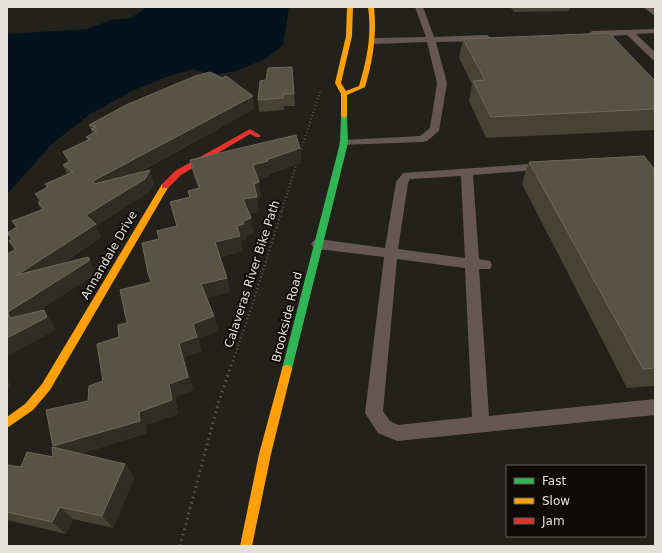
<svg xmlns="http://www.w3.org/2000/svg" width="662" height="553" font-family="'DejaVu Sans',sans-serif">
	<rect width="100%" height="100%" fill="#22211a"/>
	<!-- water -->
	<path fill="#03121d" d="M 147,7 L 289,7 L 283,45 L 265,59 L 236,71 L 213,75 L 194,69 L 172,75 L 134,90 L 90,114 L 53,143 L 7,194 L 7,34 L 87,29 L 112,20 L 131,18 Z"/>
	<g fill="none" stroke-linecap="round" stroke-linejoin="round">
		<!-- path-far2 -->
		<path stroke="#605754" stroke-width="2" stroke-dasharray="1 2.5" stroke-linecap="butt" d="M 299,156 L 320,92
			M 282,211 L 297,162"/>
		<!-- path-far1 -->
		<path stroke="#605754" stroke-width="2.5" stroke-dasharray="1 3" stroke-linecap="butt" d="M 233,361 L 254,300 L 282,210"/>
		<!-- path -->
		<path stroke="#605754" stroke-width="3" stroke-dasharray="1.5 4" stroke-linecap="butt" d="M 180,546 L 218,404 L 233,360"/>
		<!-- lane -->
		<path fill="#665755" fill-rule="evenodd" d="M 415,7 L 423,7 L 434,37 L 487,35 L 491,38 L 487,41 L 436,42 L 447,83 L 439,131 L 427,141 L 423,142 L 340,145 L 339,143 L 340,141 L 344,140 L 420,136 L 430,128 L 437,83 L 427,42 L 375,44 L 371,41 L 375,38 L 426,37 Z
			M 643,7 L 652,7 L 655,10 L 655,16 Z
			M 655,29 L 655,33 L 636,34 L 655,52 L 655,60 L 652,59 L 627,35 L 592,37 L 588,34 L 592,31 Z
			M 545,163 L 549,165 L 551,167 L 549,169 L 473,175 L 479,259 L 490,261 L 492,265 L 490,269 L 479,269 L 489,416 L 655,399 L 655,415 L 397,441 L 378,433 L 365,413 L 384,257 L 318,249 L 313,247 L 311,244 L 313,241 L 318,239 L 385,248 L 396,182 L 403,173 ZM 461,176 L 465,258 L 398,249 L 408,183 L 410,179 ZM 397,259 L 465,268 L 472,417 L 398,425 L 390,421 L 383,411 Z"/>
		<!-- fast -->
		<path fill="#30b455" fill-rule="evenodd" d="M 344,114 L 347,116 L 348,143 L 292,369 L 291,372 L 287,373 L 283,372 L 282,369 L 340,143 L 341,116 Z"/>
		<!-- slow -->
		<path fill="#ff9f0a" fill-rule="evenodd" d="M 347,7 L 353,7 L 352,36 L 341,83 L 346,91 L 359,86 C 367,59 372,35 368,7 L 374,7 C 377,35 373,60 365,87 L 347,95 L 347,116 L 344,118 L 341,116 L 341,94 L 335,83 L 346,36 Z
			M 162,184 L 165,184 L 169,186 L 50,390 L 33,410 L 7,428 L 7,417 L 25,404 L 42,384 Z
			M 287,365 L 291,366 L 292,369 L 271,454 L 252,546 L 240,546 L 259,454 L 282,369 L 283,366 Z"/>
		<!-- jam -->
		<path fill="#e5322d" fill-rule="evenodd" d="M 250,129 L 260,135 L 260,137 L 256,137 L 250,134 L 181,175 L 168,188 L 162,188 L 162,184 L 175,171 Z"/>
	</g>
	<!-- wall -->
	<path fill="#464334" d="M 510,7 L 570,7 L 569,11 L 514,12 Z
		M 463,39 L 655,81 L 655,130 L 486,138 L 469,101 L 472,84 L 459,58 Z
		M 266,80 L 294,94 L 295,106 L 284,106 L 284,110 L 259,112 L 258,100 Z
		M 254,109 L 136,174 L 150,170 L 154,184 L 149,192 L 96,226 L 101,237 L 62,264 L 96,274 L 38,311 L 44,310 L 52,323 L 55,330 L 7,356 L 7,254 L 14,250 L 9,241 L 11,240 L 7,233 L 16,228 L 12,221 L 41,210 L 38,203 L 39,202 L 35,194 L 47,188 L 45,184 L 67,174 L 63,165 L 68,162 L 63,152 L 88,140 L 86,137 L 93,134 L 89,125 Z
		M 300,148 L 301,163 L 269,174 L 269,176 L 258,179 L 261,197 L 257,198 L 259,212 L 249,214 L 254,233 L 246,236 L 246,239 L 241,241 L 243,251 L 220,257 L 227,278 L 230,292 L 207,298 L 214,316 L 218,331 L 198,338 L 201,351 L 184,357 L 193,390 L 175,397 L 178,414 L 146,425 L 147,433 L 80,454 L 125,464 L 134,478 L 113,528 L 73,519 L 66,534 L 7,520 L 7,465 L 21,467 L 53,457 L 54,448 L 88,401 L 103,381 L 119,337 L 127,323 L 151,282 L 159,239 L 177,226 L 189,197 L 188,191 L 198,188 L 193,174 L 190,160 Z
		M 529,162 L 655,170 L 655,386 L 627,388 L 522,184 Z"/>
	<!-- shaded-wall -->
	<path fill="#302e22" d="M 253,96 L 254,109 L 98,194 L 93,181 Z
		M 300,148 L 301,163 L 269,174 L 269,176 L 255,180 L 253,165 L 266,160 Z
		M 150,170 L 154,184 L 149,192 L 96,226 L 101,237 L 26,288 L 17,275 L 86,215 Z
		M 259,182 L 261,197 L 257,198 L 259,212 L 245,214 L 243,199 L 254,184 Z
		M 251,218 L 254,233 L 246,236 L 246,239 L 241,241 L 243,251 L 218,257 L 215,242 L 237,226 L 243,221 Z
		M 88,257 L 96,274 L 17,325 L 10,318 L 8,312 Z
		M 227,278 L 230,292 L 205,299 L 201,284 Z
		M 44,310 L 52,323 L 55,330 L 7,356 L 7,338 Z
		M 214,316 L 218,331 L 198,338 L 201,351 L 184,357 L 193,390 L 175,397 L 178,414 L 146,425 L 147,433 L 64,459 L 53,446 L 139,412 L 169,384 L 179,343 L 193,324 Z
		M 7,380 L 12,386 L 7,389 Z
		M 125,464 L 134,478 L 113,528 L 102,516 Z
		M 60,507 L 73,519 L 66,534 L 52,522 Z
		M 7,542 L 12,546 L 8,546 Z"/>
	<!-- building -->
	<path fill="#575445" stroke="#6d6a5d" d="M 609,33 L 655,81 L 655,109 L 491,117 L 473,81 L 485,80 L 463,39 Z
		M 292,67 L 294,94 L 283,94 L 283,98 L 258,100 L 260,81 L 266,80 L 268,68 Z
		M 210,72 L 222,78 L 226,76 L 253,96 L 93,181 L 94,184 L 150,170 L 145,179 L 86,215 L 96,224 L 17,275 L 88,257 L 90,260 L 8,312 L 10,318 L 44,310 L 47,317 L 7,338 L 7,254 L 16,249 L 9,241 L 13,238 L 7,233 L 17,227 L 12,221 L 44,209 L 38,203 L 42,200 L 35,194 L 48,187 L 45,184 L 73,172 L 63,165 L 70,161 L 63,152 L 90,139 L 86,137 L 97,131 L 91,129 L 96,127 L 89,125 L 126,105 L 195,76 Z
		M 296,135 L 300,148 L 266,160 L 268,161 L 253,165 L 259,182 L 254,184 L 257,197 L 243,199 L 251,218 L 243,221 L 244,224 L 237,226 L 240,236 L 215,242 L 227,278 L 201,284 L 214,316 L 193,324 L 197,337 L 179,343 L 188,377 L 169,384 L 172,400 L 139,412 L 140,421 L 53,446 L 46,410 L 88,401 L 89,386 L 103,381 L 97,344 L 119,337 L 118,325 L 127,323 L 120,290 L 151,282 L 148,273 L 142,243 L 159,239 L 157,231 L 177,226 L 170,202 L 190,197 L 188,191 L 200,188 L 190,160 Z
		M 644,156 L 655,170 L 655,368 L 643,369 L 529,162 Z
		M 52,447 L 125,464 L 102,516 L 60,507 L 52,522 L 7,512 L 7,465 L 21,467 L 27,452 L 53,457 Z"/>
	<g text-anchor="middle" dominant-baseline="central" stroke-width="4" stroke-linejoin="round" paint-order="stroke">
		<!-- street labels -->
		<g font-size="12" fill="#e3e1da" stroke="#0d0b07">
			<text transform="translate(109 255) rotate(-60)">Annandale Drive</text>
			<text transform="translate(252 274) rotate(-72)">Calaveras River Bike Path</text>
			<text transform="translate(287 317) rotate(-76)">Brookside Road</text>
		</g>
	</g>
	<!-- border -->
	<rect width="662" height="553" fill="none" stroke="#e3e1da" stroke-width="16"/>
	<!-- legend -->
	<rect x="506" y="465" width="140" height="72" fill="#0d0b07" stroke="#63615b"/>
	<rect x="514" y="478" width="20" height="6" fill="#30b455" stroke="#63615b"/>
	<text x="542" y="485" font-size="12" fill="#e3e1da">Fast</text>
	<rect x="514" y="498" width="20" height="6" fill="#ff9f0a" stroke="#63615b"/>
	<text x="542" y="505" font-size="12" fill="#e3e1da">Slow</text>
	<rect x="514" y="518" width="20" height="6" fill="#e5322d" stroke="#63615b"/>
	<text x="542" y="525" font-size="12" fill="#e3e1da">Jam</text>
</svg>
